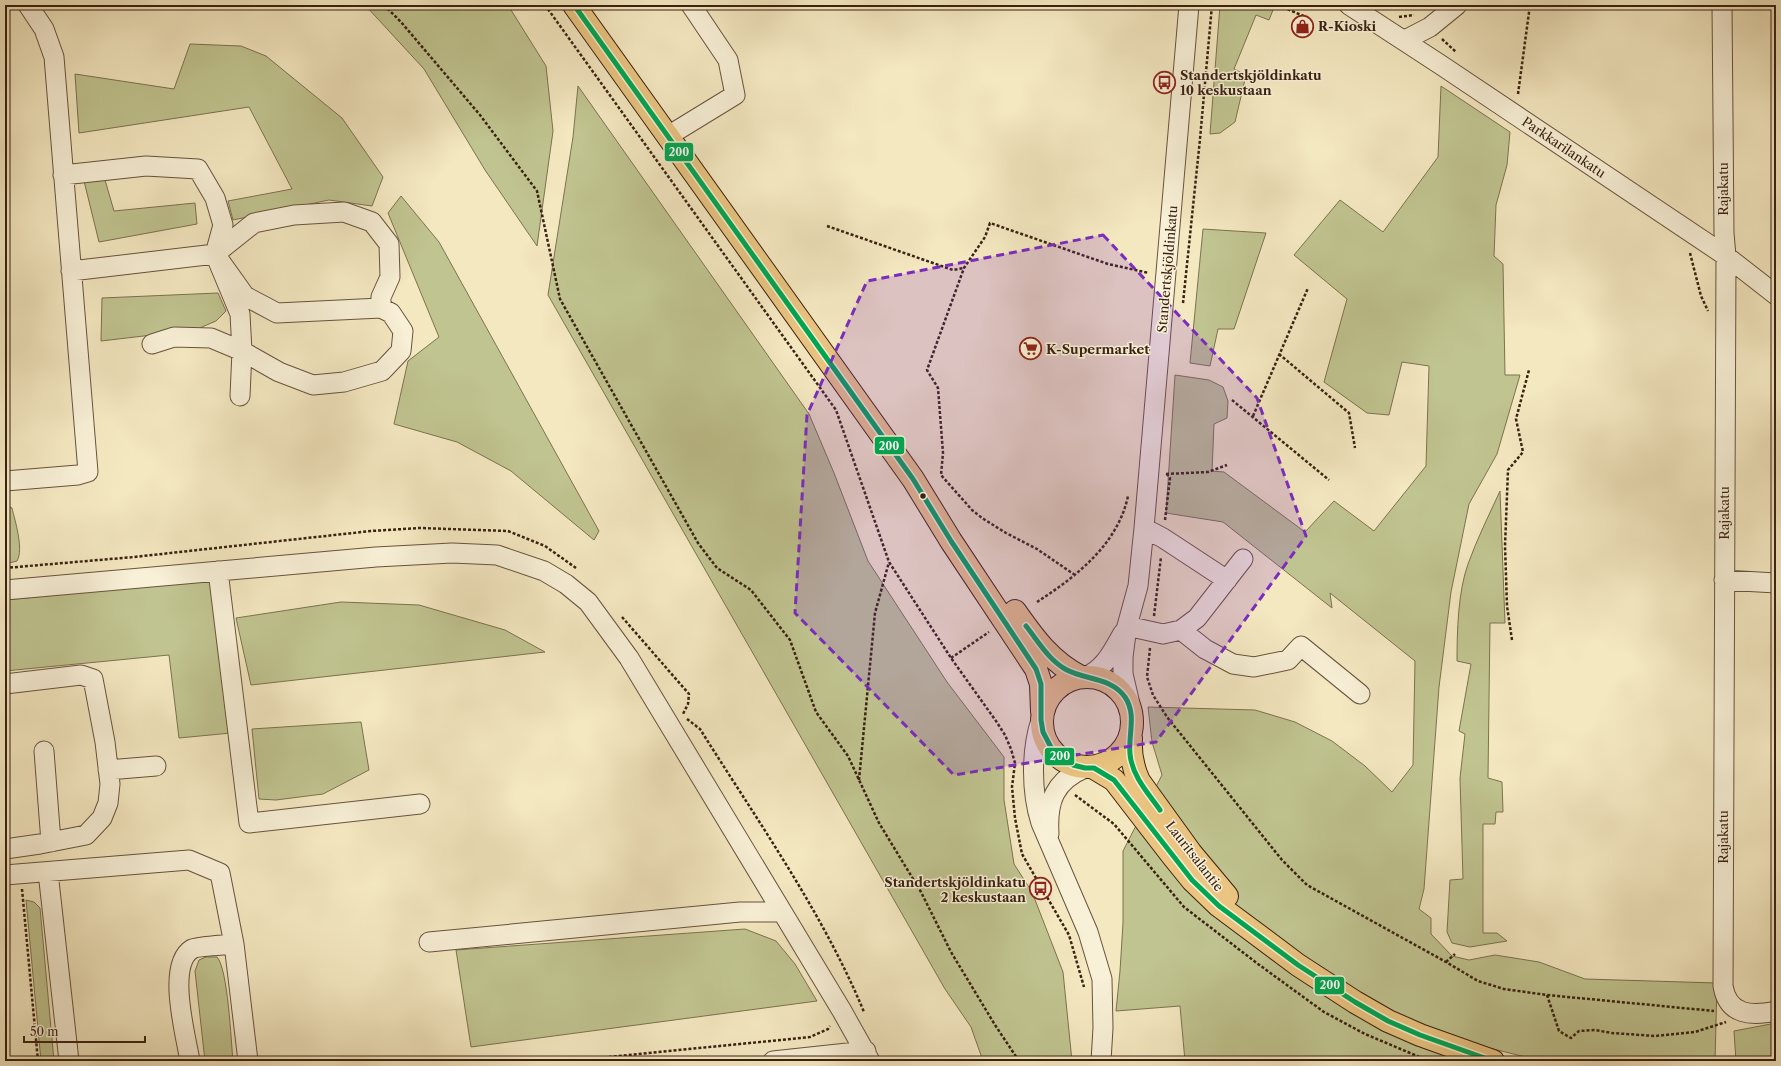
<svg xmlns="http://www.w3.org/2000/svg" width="1781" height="1066" font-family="'Libre Caslon Text',serif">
	<rect width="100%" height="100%" fill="#f4e8c1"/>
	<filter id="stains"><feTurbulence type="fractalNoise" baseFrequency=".005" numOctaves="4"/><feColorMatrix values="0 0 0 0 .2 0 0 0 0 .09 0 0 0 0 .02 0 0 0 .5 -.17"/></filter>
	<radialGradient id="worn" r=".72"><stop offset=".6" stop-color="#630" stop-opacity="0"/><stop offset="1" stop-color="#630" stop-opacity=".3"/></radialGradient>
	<!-- green -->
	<path fill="#c0c490" stroke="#7c7250" d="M 365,5 L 507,5 L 511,10 L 546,66 L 553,131 L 537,246 L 485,170 L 424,69 Z
		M 1220,5 L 1275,5 L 1269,20 L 1256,15 L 1234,69 L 1246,75 L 1235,122 L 1220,133 L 1210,134 Z
		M 190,44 L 241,46 L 266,56 L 342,118 L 383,177 L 372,206 L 329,200 L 233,220 L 228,201 L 292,189 L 249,107 L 79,133 L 75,74 L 174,89 Z
		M 578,86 L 809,414 L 834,473 L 868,561 L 947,682 L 1004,757 L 1004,800 L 1014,864 L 1032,892 L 1063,972 L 1072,1061 L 983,1061 L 971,1027 L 945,989 L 548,295 L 573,137 Z
		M 1441,86 L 1510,132 L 1507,165 L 1496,205 L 1494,256 L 1503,264 L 1505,375 L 1520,375 L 1497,454 L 1469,504 L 1451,592 L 1439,687 L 1424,889 L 1419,909 L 1431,918 L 1431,934 L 1452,956 L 1469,960 L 1495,955 L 1539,962 L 1585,979 L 1717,983 L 1715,1061 L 1542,1061 L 1489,1048 L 1422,1061 L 1185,1061 L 1180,1006 L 1116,1011 L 1120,971 L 1123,923 L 1123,851 L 1162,775 L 1152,742 L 1148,707 L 1255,710 L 1295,722 L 1332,741 L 1365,766 L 1392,792 L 1413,765 L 1415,661 L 1330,593 L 1332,608 L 1223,522 L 1166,513 L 1175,375 L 1209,380 L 1223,387 L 1228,401 L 1227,418 L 1214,424 L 1212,471 L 1224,472 L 1305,532 L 1334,501 L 1374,531 L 1426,466 L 1429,366 L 1402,362 L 1389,415 L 1367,413 L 1324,382 L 1347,299 L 1294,255 L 1340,200 L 1383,232 L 1438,157 Z
		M 105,180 L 114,211 L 195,203 L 197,224 L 99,242 L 84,181 Z
		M 401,196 L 439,242 L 599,531 L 594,540 L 511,471 L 457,442 L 394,424 L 408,361 L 439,337 L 388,213 Z
		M 1203,229 L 1266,233 L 1234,329 L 1218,329 L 1210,366 L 1190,363 Z
		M 218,293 L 226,311 L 216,321 L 195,330 L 101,341 L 102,298 Z
		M 1500,491 L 1505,623 L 1490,623 L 1488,778 L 1502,782 L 1503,812 L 1496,812 L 1495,824 L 1483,824 L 1483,933 L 1497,933 L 1507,941 L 1470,947 L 1452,943 L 1447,932 L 1450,880 L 1463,879 L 1460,778 L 1465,734 L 1459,731 L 1471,664 L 1457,661 C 1457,631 1458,592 1468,564 C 1477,539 1489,515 1500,491 Z
		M 5,504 L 12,508 C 15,521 24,549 17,561 L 5,564 Z
		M 210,580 L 231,733 L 179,738 L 169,655 L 5,671 L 5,600 Z
		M 341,602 L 419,605 L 505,630 L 545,652 L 251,685 L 236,618 Z
		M 361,722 L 369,770 L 323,794 L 276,800 L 259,799 L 252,729 Z
		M 26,900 L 34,902 L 40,908 L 54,1061 L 41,1061 Z
		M 745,929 L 776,941 L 795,964 L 817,1001 L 471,1047 L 456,950 Z
		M 206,957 L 217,957 C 228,969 231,1041 233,1061 L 205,1061 L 195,971 L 199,960 Z
		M 1776,1023 L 1776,1061 L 1736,1061 L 1734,1031 Z"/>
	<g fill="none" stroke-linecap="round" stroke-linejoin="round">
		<defs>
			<path id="minor" d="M 1349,5 L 1441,65 L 1726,256 L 1776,295
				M 1722,5 L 1724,233 L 1726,256 L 1723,986 C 1728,1016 1752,1016 1776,1011
				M 1405,40 L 1430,27 L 1457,5
				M 668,136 L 735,95 L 728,60 L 691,5
				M 63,175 L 146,166 L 198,169 L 215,198 L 223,225 L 215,254
				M 71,271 L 215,254 L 245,296 L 277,313 L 381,308 L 391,313 L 403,331 L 401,351 L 382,371 L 344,382 L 313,385 L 279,372 L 242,351 L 211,338 L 174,337 L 152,344
				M 240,396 L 242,351 L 240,314 L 215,254 L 254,223 L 294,215 L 344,212 L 372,222 L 389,244 L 390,277 L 381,297 L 381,308
				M 5,481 L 78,475 L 88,472 L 54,57 L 44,29 L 28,5
				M 1144,528 L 1163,538 L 1227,580
				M 218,571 L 249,823 L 420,804
				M 1724,580 L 1776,583
				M 5,590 L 376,557 L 452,553 L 497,555 L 544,571 L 566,584 L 588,602 L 629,658 L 842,1011 L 870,1061
				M 1127,626 L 1163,634 L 1181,630 L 1197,618 L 1243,559
				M 1181,630 L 1205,649 L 1233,664 L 1254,667 L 1288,660 L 1301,646 L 1360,694
				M 1085,677 C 1105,669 1113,650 1123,633
				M 5,684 L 81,675 L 93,679 L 105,742 L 110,784 L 108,803 L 102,818 L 86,835 L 40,844 L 5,849
				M 1130,704 L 1123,674 L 1123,657 L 1127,626 L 1138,586 L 1144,528 L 1189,5
				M 1041,720 C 1031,750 1031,792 1041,823 L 1088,932 L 1102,979 L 1103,1028 L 1101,1061
				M 44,751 L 51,842
				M 108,770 L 156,766
				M 1049,834 C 1047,802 1054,781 1085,768
				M 48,872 L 69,1061
				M 5,875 L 189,860 L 220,873 L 234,944 L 248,1061
				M 429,942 L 740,912 L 782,912
				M 190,1061 C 186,1036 166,965 192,949 C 197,946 226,945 234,944
				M 773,1061 L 866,1051"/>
			<path id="major" d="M 574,5 L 913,479 L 951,541 L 1036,669 L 1041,684 L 1042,711
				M 1015,611 C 1034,638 1051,662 1081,677
				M1042 722a45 45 0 1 1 90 0a45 45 0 1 1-90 0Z
				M 1131,738 C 1130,754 1132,766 1139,781 L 1191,853 L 1227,896
				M 1094,768 L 1114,780 L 1171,854 L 1192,880 L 1219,906 L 1298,965 L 1355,1002 L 1388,1021 L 1420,1035 L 1493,1061"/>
		</defs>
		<!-- minor casing -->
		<use href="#minor" stroke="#68533d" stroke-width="21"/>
		<!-- major casing -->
		<use href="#major" stroke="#392111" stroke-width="24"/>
		<!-- path -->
		<path stroke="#392111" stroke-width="2.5" stroke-dasharray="3 2" stroke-linecap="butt" d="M 384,5 L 401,22 L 480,115 L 537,191 L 560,299 L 698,543 L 717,568 L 751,590 L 790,640 L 816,712 L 848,756 L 879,823 L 921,892 L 951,952 L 995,1025 L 1019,1061
			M 545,5 L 836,410 L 889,562 L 951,658 L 996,721 L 1005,735 L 1011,749 L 1015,763 L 1012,787 L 1015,818 L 1022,854 L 1069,935 L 1084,987
			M 1289,5 L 1287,9 L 1306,17 L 1306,23
			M 1324,5 L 1333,9
			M 1399,17 L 1414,15
			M 1442,39 L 1456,52
			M 1518,94 L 1530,5
			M 827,226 L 953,270 L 964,268
			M 1690,253 L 1701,296 L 1708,311
			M 1183,303 L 1200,139 L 1212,5
			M 1279,354 L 1349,413 L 1355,448
			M 1232,400 L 1329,480
			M 1253,416 L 1308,288
			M 1166,474 L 1208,472 L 1227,465
			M 1165,520 L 1170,478 L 1166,473
			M 5,568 L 134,557 L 371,531 L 420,528 L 508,531 L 545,546 L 576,568
			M 1075,575 L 1037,549 L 1006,533 L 982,518 L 972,510 L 941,475 L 943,453 L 938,388 L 927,370 L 964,268 L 985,237 L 990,223 L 1108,264 L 1149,273
			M 1037,602 C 1077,576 1118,544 1128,496
			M 1154,616 L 1161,557
			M 622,617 L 689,694 L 688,704 L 683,714
			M 1512,640 L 1507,606 L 1505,546 L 1508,470 L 1523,452 L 1516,419 L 1529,370
			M 1150,648 L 1147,677 L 1153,695 L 1167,717 L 1282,860 L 1307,885 L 1446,962 L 1478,981 L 1504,989 L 1547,995 L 1714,1011
			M 951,658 L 989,632
			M 687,719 L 700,729 C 757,820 823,913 864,1012
			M 859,780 L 875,613 L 889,562
			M 1075,795 L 1114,824 L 1184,907 L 1258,964 L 1324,1012 L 1365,1034 L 1429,1061
			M 22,889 L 38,1061
			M 1446,962 L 1455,954
			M 1547,995 L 1559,1031 L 1571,1038 L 1579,1031 L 1595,1030 L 1612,1033 L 1655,1036 L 1695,1032 L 1726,1022
			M 569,1061 L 810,1037 L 828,1029 L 830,1026"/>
		<!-- minor -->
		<use href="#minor" stroke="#f8f0d7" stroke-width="19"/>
		<!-- major -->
		<use href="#major" stroke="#eac480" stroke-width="22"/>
		<defs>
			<path id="bus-1" d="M 574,5 L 913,479 L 951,541 L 1036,669 L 1041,684 L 1041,720 L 1043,732 L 1054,753 L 1073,765 L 1085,768 L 1094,768 L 1114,780 L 1192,880 L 1219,906 L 1298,965 L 1355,1002 L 1388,1021 L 1420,1035 L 1493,1061
				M 1026,626 C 1038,641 1048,659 1065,669 C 1084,680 1111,677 1125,697 C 1137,715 1128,734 1130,754 C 1132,776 1148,793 1160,810"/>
		</defs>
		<!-- bus-1 casing -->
		<use href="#bus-1" stroke="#f8f0d7" stroke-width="8"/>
		<!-- bus-1 -->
		<use href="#bus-1" stroke="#00a651" stroke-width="5"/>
	</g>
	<!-- marked area -->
	<path fill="#7b2cbf" fill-opacity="0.2" stroke="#7b2cbf" stroke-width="3" stroke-dasharray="8 5" stroke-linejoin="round" d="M 1103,235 L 1257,398 L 1306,536 L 1156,742 L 954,775 L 795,613 L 807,415 L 867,281 Z"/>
	<!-- icons -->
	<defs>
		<symbol id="shop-ring" viewBox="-11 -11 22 22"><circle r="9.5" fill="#f8f0d7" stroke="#8f2418" stroke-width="1.5"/><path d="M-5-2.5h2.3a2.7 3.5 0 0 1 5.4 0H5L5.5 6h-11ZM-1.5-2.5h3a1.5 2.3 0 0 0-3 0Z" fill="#8f2418"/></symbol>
		<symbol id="bus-ring" viewBox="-11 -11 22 22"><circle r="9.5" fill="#f8f0d7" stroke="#8f2418" stroke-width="1.5"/><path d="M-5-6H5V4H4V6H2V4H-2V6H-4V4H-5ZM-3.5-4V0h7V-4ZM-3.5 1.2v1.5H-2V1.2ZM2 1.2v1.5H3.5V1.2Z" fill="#8f2418"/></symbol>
		<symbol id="supermarket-ring" viewBox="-11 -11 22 22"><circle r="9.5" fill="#f8f0d7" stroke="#8f2418" stroke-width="1.5"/><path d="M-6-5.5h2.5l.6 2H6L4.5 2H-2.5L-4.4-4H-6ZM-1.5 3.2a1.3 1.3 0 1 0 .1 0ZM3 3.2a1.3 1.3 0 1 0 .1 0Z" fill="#8f2418"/></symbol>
	</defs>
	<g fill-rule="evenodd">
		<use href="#shop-ring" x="1290" y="14" width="25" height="25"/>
		<use href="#bus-ring" x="1152" y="70" width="25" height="25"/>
		<use href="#supermarket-ring" x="1018" y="336" width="25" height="25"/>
		<use href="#bus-ring" x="1028" y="876" width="25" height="25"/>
	</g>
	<!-- markers -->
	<circle fill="#392111" stroke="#f8f0d7" stroke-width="1.5" cx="923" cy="496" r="3.5"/>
	<g text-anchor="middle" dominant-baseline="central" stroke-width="3" stroke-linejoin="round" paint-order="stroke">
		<!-- poi labels -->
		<g font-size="13" font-weight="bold" fill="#392111" stroke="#f8f0d7" text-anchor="start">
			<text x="1318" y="26">R-Kioski</text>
			<text x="1180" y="75">Standertskjöldinkatu<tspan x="1180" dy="15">10 keskustaan</tspan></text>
			<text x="1046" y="349">K-Supermarket</text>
			<text x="1026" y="882" text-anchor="end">Standertskjöldinkatu<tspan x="1026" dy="15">2 keskustaan</tspan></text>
		</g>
		<!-- street labels -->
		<g font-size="13" fill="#392111" stroke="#f8f0d7">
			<text transform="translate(1564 147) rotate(34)">Parkkarilankatu</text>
			<text transform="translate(1723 189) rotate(-90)">Rajakatu</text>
			<text transform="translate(1167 269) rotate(-85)">Standertskjöldinkatu</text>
			<text transform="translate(1724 513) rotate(-90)">Rajakatu</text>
			<text transform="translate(1723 837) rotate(-90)">Rajakatu</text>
			<text transform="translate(1195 856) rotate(52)">Lauritsalantie</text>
		</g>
	</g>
	<g stroke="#f8f0d7" stroke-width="1.5">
		<rect x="664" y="142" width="30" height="20" rx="4" fill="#00a651"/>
		<rect x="874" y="436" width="31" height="19" rx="4" fill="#00a651"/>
		<rect x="1044" y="747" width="31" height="19" rx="4" fill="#00a651"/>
		<rect x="1314" y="976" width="31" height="19" rx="4" fill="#00a651"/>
	</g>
	<g font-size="11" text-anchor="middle" font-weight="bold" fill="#fff">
		<text x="679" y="156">200</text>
		<text x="889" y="450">200</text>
		<text x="1060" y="760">200</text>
		<text x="1330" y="989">200</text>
	</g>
	<!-- margin -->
	<rect width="1781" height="1066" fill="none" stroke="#f4e8c1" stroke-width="20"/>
	<rect x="6" y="6" width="1769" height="1054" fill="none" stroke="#392111" stroke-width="2"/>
	<rect x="10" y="10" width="1761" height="1046" fill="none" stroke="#392111"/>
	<!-- scale -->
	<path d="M24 1036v6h121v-6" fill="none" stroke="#392111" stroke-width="2"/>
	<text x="30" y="1036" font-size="12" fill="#392111" stroke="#f8f0d7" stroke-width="3" paint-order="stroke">50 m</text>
	<rect width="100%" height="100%" filter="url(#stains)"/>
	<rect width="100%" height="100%" fill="url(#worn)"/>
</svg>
